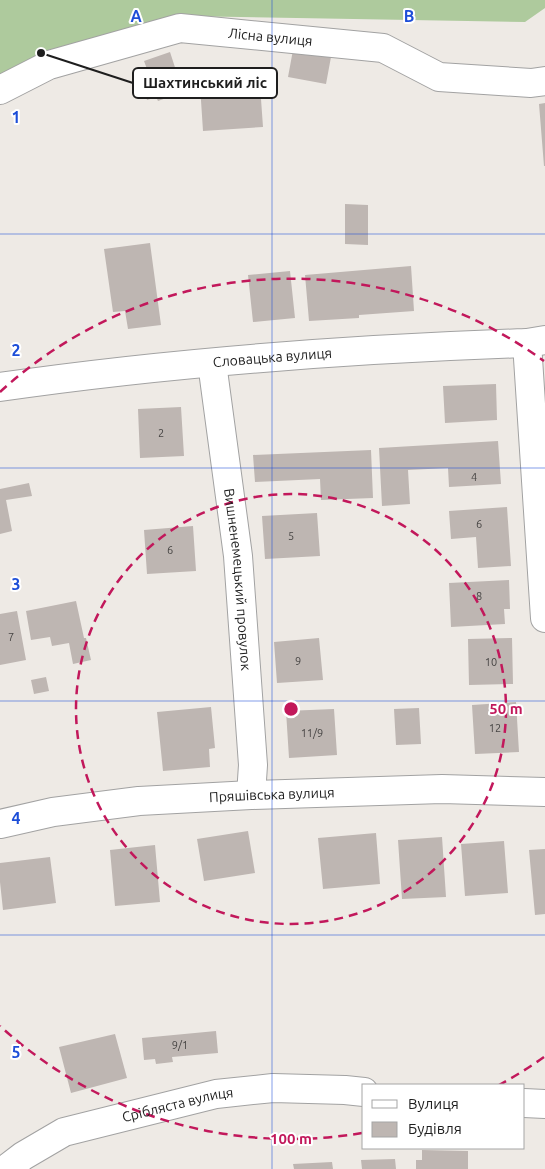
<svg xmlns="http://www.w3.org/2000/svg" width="545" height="1169" font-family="Ubuntu,sans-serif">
	<rect width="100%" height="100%" fill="#eeeae5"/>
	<!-- forest -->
	<path fill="#aeca9d" d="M 0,0 L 545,0 L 545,8 L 525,22 L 179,16 L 0,84 Z"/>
	<!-- building -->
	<path fill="#beb6b2" d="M 293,50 L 331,57 L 326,84 L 288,77 Z
		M 170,52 L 183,92 L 158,101 L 156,97 L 147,100 L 141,80 L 150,77 L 144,61 Z
		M 242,67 L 243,86 L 260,85 L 263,127 L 203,131 L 199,70 Z
		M 545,103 L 545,166 L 544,166 L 539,104 Z
		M 345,204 L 368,205 L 368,245 L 345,244 Z
		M 150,243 L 161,325 L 128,329 L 125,311 L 113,312 L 104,249 Z
		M 411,266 L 414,311 L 359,315 L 359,318 L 309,321 L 305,275 Z
		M 290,271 L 295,318 L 253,322 L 248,275 Z
		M 496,384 L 497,420 L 445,423 L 443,386 Z
		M 181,407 L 184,456 L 140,458 L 138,409 Z
		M 498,441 L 501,484 L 449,487 L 448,468 L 408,470 L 410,504 L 382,506 L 379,448 Z
		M 371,450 L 373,498 L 321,500 L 320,479 L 255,482 L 253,455 Z
		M 29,483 L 32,496 L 6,500 L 12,531 L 0,534 L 0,489 Z
		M 507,507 L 511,566 L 478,568 L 476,537 L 451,539 L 449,511 Z
		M 317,513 L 320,556 L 265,559 L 262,516 Z
		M 193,526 L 196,571 L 147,574 L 144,530 Z
		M 509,580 L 510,609 L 504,609 L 505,624 L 451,627 L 449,583 Z
		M 76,601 L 84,638 L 86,638 L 91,660 L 73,664 L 69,643 L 52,646 L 50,637 L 31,640 L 26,611 Z
		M 17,611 L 26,660 L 0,665 L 0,614 Z
		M 319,638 L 323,680 L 277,683 L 274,642 Z
		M 512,638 L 513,684 L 469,685 L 468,639 Z
		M 46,677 L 49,691 L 34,694 L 31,680 Z
		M 516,702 L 519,752 L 475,754 L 472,705 Z
		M 211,707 L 215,748 L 209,749 L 210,767 L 163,771 L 157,712 Z
		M 419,708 L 421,744 L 396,745 L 394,709 Z
		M 334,709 L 337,755 L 289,758 L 286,711 Z
		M 248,831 L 255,873 L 204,881 L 197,839 Z
		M 376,833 L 380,884 L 323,889 L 318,838 Z
		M 442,837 L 446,897 L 402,899 L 398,840 Z
		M 504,841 L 508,893 L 465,896 L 461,844 Z
		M 155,845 L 160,902 L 115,906 L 110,850 Z
		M 545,849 L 545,914 L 535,915 L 529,850 Z
		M 50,857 L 56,903 L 3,910 L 0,882 L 0,863 Z
		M 216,1031 L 218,1053 L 172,1057 L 173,1062 L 156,1064 L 155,1059 L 144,1060 L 142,1038 Z
		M 115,1034 L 127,1078 L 71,1093 L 59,1047 Z
		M 422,1150 L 468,1151 L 468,1169 L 416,1169 L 416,1160 L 422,1160 Z
		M 395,1159 L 396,1169 L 362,1169 L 361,1160 Z
		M 332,1162 L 333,1169 L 294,1169 L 293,1164 Z"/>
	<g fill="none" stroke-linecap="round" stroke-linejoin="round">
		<defs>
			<g id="minor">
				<path id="s1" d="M 0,90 L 49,65 L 180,28 L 383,48 L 439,77 L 531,83 L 545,81"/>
				<path d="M 527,343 L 545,618"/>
				<path id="s2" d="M 212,363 L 238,556 L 253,765 L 251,795"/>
				<path id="s3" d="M 0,387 C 174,362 351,349 527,343 L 545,340"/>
				<path id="s4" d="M 0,824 L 53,812 L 139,801 L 251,795 L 442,789 L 545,792"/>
				<path d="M 524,1103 L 545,1104"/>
				<path id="s5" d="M 6,1169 L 23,1156 L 64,1132 L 216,1094 L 273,1088 L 345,1090 L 364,1092"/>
			</g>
		</defs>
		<!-- minor casing -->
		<use href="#minor" stroke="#a2a2a2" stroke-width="30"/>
		<!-- minor -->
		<use href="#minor" stroke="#fff" stroke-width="28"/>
	</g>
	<!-- grid -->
	<path fill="none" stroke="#1d4ed8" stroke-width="1" stroke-opacity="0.55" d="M 272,0 L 272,1169M 0,234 L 545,234M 0,468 L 545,468M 0,701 L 545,701M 0,935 L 545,935"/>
	<!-- distance rings -->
	<g fill="none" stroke="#c2185b" stroke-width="2.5" stroke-dasharray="9 6">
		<circle cx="291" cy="709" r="215"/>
		<path d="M544 1057A430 430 0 0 1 499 1085M362 1133A430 430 0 0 1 0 1026M0 392A430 430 0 0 1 544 361"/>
	</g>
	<g text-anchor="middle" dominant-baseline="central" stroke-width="4" stroke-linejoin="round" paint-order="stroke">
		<!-- number labels -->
		<g font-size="11" fill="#464443">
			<text x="161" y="433">2</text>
			<text x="474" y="477">4</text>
			<text x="479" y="524">6</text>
			<text x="291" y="536">5</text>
			<text x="170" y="550">6</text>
			<text x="479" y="596">8</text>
			<text x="11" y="637">7</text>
			<text x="298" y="661">9</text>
			<text x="491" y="662">10</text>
			<text x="495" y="728">12</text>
			<text x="312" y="733">11/9</text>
			<text x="180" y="1045">9/1</text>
		</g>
		<!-- street labels -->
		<g font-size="14" fill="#1e1e1e" stroke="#fff">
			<text stroke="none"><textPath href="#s1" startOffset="282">Лісна вулиця</textPath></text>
			<text stroke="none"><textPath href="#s3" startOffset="274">Словацька вулиця</textPath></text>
			<text stroke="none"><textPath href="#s2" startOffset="218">Вишненемецький провулок</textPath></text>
			<text stroke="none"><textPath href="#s4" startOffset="274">Пряшівська вулиця</textPath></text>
			<text stroke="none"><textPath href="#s5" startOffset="186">Срібляста вулиця</textPath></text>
		</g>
	</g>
	<g font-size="16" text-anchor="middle" font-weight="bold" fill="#1d4ed8" stroke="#fff" stroke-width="4" stroke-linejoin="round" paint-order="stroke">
		<text x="136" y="22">A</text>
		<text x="409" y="22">B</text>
		<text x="16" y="123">1</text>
		<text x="16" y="356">2</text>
		<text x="16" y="590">3</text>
		<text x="16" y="824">4</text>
		<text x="16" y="1058">5</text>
	</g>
	<circle cx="291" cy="709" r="8" fill="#c2185b" stroke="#fff" stroke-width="2.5"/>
	<g font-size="15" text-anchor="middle" font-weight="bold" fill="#c2185b" stroke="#fff" stroke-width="4" stroke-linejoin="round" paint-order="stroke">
		<text x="506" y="714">50 m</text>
		<text x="291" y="1144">100 m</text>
	</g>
	<!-- callouts -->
	<path fill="none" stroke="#1e1e1e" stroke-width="2" d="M41 53L133 83"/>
	<circle fill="#1e1e1e" stroke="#fff" stroke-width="2" cx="41" cy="53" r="5"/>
	<rect fill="#fff" stroke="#1e1e1e" stroke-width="2" x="133" y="68" width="144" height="30" rx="5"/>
	<g font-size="15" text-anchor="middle" font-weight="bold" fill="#1e1e1e">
		<text x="205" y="88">Шахтинський ліс</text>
	</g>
	<!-- legend -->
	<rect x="362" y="1084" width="162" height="65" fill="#ffffff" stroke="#a5a5a5"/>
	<rect x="372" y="1100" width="25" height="8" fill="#ffffff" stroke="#a5a5a5"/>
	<text x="408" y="1109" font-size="15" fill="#1e1e1e">Вулиця</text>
	<rect x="372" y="1122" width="25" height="15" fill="#beb6b2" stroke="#a5a5a5"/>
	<text x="408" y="1134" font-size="15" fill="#1e1e1e">Будівля</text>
</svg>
